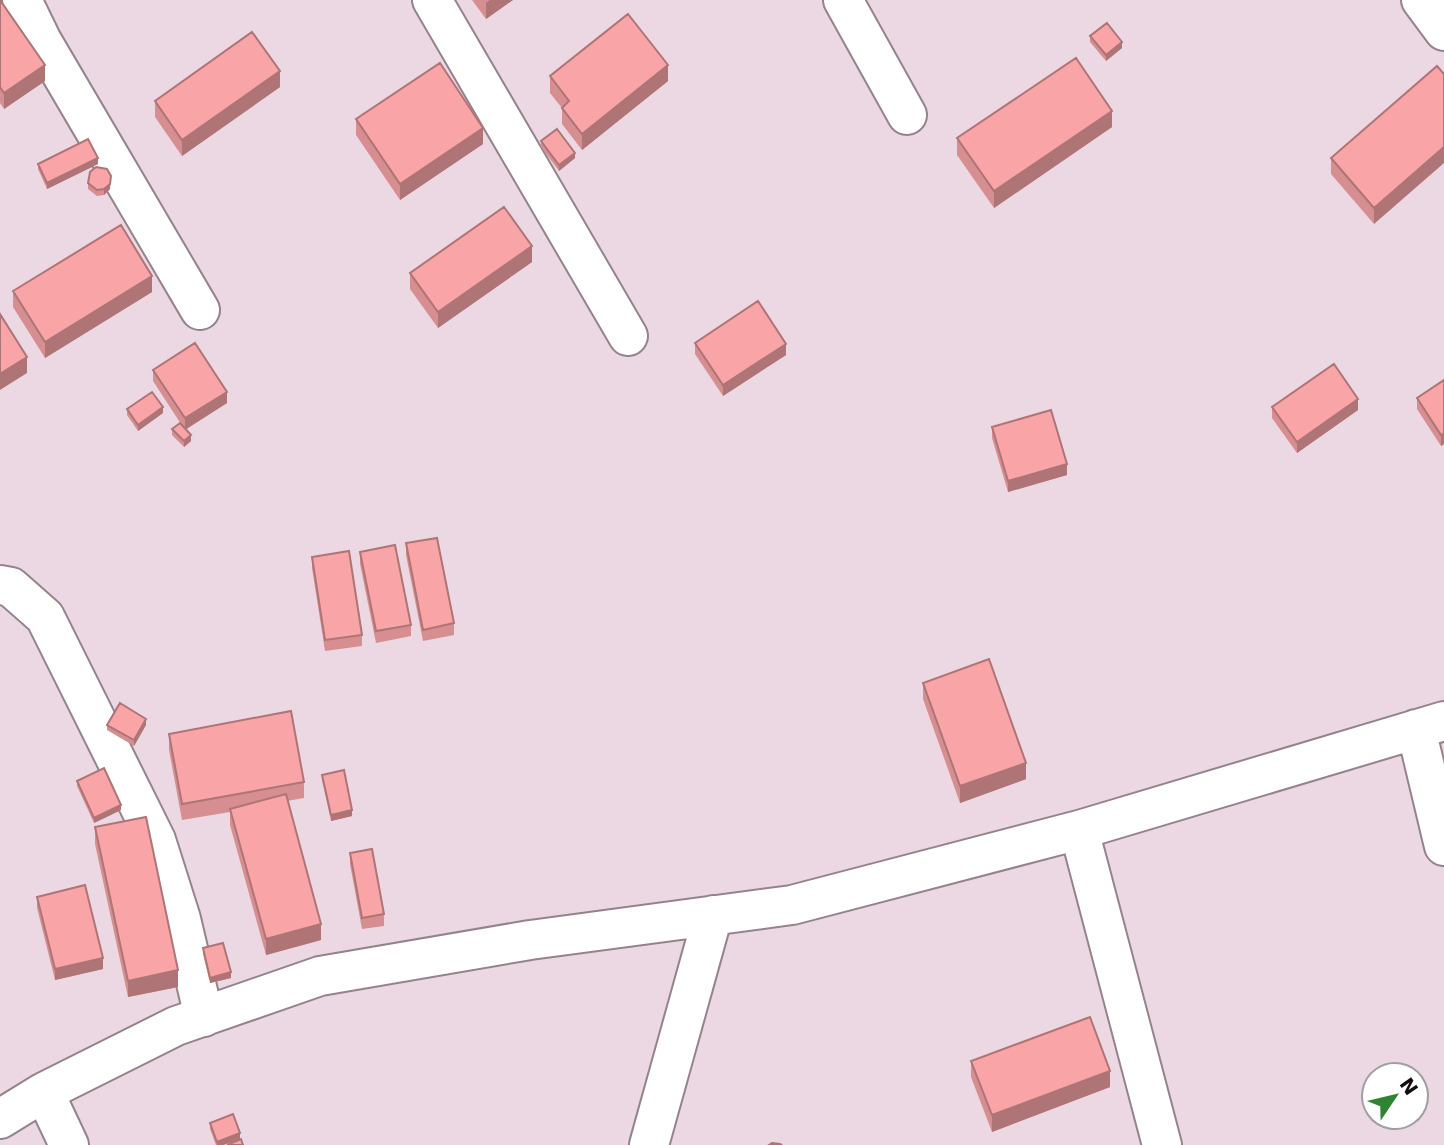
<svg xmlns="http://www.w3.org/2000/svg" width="1444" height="1145" font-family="'DejaVu Sans',sans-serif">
	<rect width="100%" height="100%" fill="#ecd8e3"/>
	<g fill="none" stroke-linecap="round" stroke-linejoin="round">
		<defs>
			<path id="minor" d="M 22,0 L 42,41 L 200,310
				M 432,0 L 628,336
				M 843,0 L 907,115
				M 1421,0 L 1444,31
				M 0,585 L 11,587 L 45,617 L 156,840 L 181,919 L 204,1017
				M 1416,729 L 1444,846
				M 1079,830 L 1162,1145
				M 44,1092 L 69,1145
				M 0,1119 L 44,1092 L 176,1026 L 320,976 L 530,940 L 792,905 L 1079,830 L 1444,721
				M 649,1145 L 713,915"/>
		</defs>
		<!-- minor casing -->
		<use href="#minor" stroke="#95838c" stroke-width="42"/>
		<!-- minor -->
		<use href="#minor" stroke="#fff" stroke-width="38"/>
	</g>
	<!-- wall -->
	<path fill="#d68e90" d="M 0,0 L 45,81 L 4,109 L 0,103 Z
		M 472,0 L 513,0 L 486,19 Z
		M 1090,36 L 1122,48 L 1106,61 L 1090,42 Z
		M 1444,74 L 1374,224 L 1331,174 L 1331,158 Z
		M 550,76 L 668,81 L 582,150 L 562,124 L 562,108 L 550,93 Z
		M 280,87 L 182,156 L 155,117 L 155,101 Z
		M 356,119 L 483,144 L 400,200 L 356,135 Z
		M 1112,127 L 994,208 L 957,155 L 957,138 Z
		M 541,141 L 575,158 L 559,171 L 541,147 Z
		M 38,164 L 98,164 L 47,189 L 38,169 Z
		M 88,183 L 110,189 L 104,195 L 97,196 L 88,189 Z
		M 532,262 L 438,328 L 410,289 L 410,273 Z
		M 13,291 L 152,292 L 45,358 L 13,307 Z
		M 695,343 L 786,355 L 723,396 L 695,354 Z
		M 153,370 L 227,403 L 185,429 L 191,441 L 184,447 L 172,435 L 172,429 L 181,424 L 153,381 Z
		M 1444,380 L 1444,444 L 1441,446 L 1417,409 L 1417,398 Z
		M 1272,407 L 1358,410 L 1297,453 L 1272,418 Z
		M 127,409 L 163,413 L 138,431 L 127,415 Z
		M 992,427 L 1067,475 L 1008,492 L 992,438 Z
		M 406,543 L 454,623 L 454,635 L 423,641 L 406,555 Z
		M 360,552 L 411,625 L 411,636 L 376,643 L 360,564 Z
		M 312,557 L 362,635 L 362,646 L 325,651 L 312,568 Z
		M 923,683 L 1026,779 L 960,803 L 923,699 Z
		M 107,725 L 146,725 L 134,746 L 107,730 Z
		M 169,734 L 304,782 L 304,798 L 287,801 L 321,940 L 266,955 L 230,825 L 230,812 L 182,820 L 169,750 Z
		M 322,775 L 352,816 L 331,821 L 322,780 Z
		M 77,781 L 121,810 L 94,823 L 77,786 Z
		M 95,827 L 178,987 L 128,997 L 95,844 Z
		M 350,853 L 384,914 L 384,926 L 362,929 L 350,864 Z
		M 37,897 L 103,969 L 55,980 L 37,908 Z
		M 203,948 L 231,978 L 210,983 L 203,954 Z
		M 971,1061 L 1110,1087 L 992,1132 L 971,1077 Z
		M 210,1123 L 240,1139 L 223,1145 L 216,1145 L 210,1129 Z"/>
	<!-- shaded-wall -->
	<path fill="#ae7476" d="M 490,0 L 513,0 L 486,19 L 486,3 Z
		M 1122,42 L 1122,48 L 1106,61 L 1106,55 Z
		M 45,65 L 45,81 L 4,109 L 4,93 Z
		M 668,65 L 668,81 L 582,150 L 582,134 Z
		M 280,71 L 280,87 L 182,156 L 182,140 Z
		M 1112,111 L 1112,127 L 994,208 L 994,191 Z
		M 483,128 L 483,144 L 400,200 L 400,184 Z
		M 1444,147 L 1444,163 L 1374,224 L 1374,208 Z
		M 575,153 L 575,158 L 559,171 L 559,165 Z
		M 98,158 L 98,164 L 47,189 L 47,183 Z
		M 111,176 L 110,189 L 104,195 L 104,189 Z
		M 532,246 L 532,262 L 438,328 L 438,312 Z
		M 152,276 L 152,292 L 45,358 L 45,342 Z
		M 786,344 L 786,355 L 723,396 L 723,385 Z
		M 27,357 L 27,373 L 0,390 L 0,374 Z
		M 227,392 L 227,403 L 185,430 L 185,418 Z
		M 1358,399 L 1358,410 L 1297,453 L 1297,442 Z
		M 163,407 L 163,413 L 138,431 L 138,425 Z
		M 1444,433 L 1444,444 L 1441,446 L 1441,435 Z
		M 191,435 L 191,441 L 184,447 L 184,441 Z
		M 1067,464 L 1067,475 L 1008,492 L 1008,481 Z
		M 146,719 L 146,725 L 134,746 L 134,740 Z
		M 1026,763 L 1026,779 L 960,803 L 960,786 Z
		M 121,805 L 121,810 L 94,823 L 94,818 Z
		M 352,810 L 352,816 L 331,821 L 331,815 Z
		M 321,924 L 321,940 L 266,955 L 266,939 Z
		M 103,958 L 103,969 L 55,980 L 55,969 Z
		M 178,970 L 178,987 L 128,997 L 128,981 Z
		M 231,972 L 231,978 L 210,983 L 210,978 Z
		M 1110,1071 L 1110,1087 L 992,1132 L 992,1115 Z
		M 240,1133 L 240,1139 L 223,1145 L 217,1145 L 217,1142 Z"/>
	<!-- building -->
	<path fill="#f9a5a8" stroke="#ae7476" stroke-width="2" d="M 0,0 L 45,65 L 4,93 L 0,87 Z
		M 628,14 L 668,65 L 582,134 L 562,108 L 569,101 L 550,76 Z
		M 1107,23 L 1122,42 L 1106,55 L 1090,36 Z
		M 252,32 L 280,71 L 182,140 L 155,101 Z
		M 1076,58 L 1112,111 L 994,191 L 957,138 Z
		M 440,63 L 483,128 L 400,184 L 356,119 Z
		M 1437,66 L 1444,74 L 1444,147 L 1374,208 L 1331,158 Z
		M 557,129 L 575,153 L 559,165 L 541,141 Z
		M 88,139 L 98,158 L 47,183 L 38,164 Z
		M 96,167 L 107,169 L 111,176 L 110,184 L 104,189 L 97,190 L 88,183 L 90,172 Z
		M 504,207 L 532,246 L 438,312 L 410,273 Z
		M 121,225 L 152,276 L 45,342 L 13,291 Z
		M 758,301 L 786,344 L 723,385 L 695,343 Z
		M 0,314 L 27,357 L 0,374 Z
		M 195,343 L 227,392 L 185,418 L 153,370 Z
		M 1334,364 L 1358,399 L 1297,442 L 1272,407 Z
		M 1444,380 L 1444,433 L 1441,435 L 1417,398 Z
		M 152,392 L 163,407 L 138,425 L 127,409 Z
		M 1051,410 L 1067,464 L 1008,481 L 992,427 Z
		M 180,423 L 191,435 L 184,441 L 172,429 Z
		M 437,538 L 454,623 L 423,630 L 406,543 Z
		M 395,545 L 411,625 L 376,631 L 360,552 Z
		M 349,551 L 362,635 L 325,640 L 312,557 Z
		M 989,659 L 1026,763 L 960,786 L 923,683 Z
		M 120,703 L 146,719 L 134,740 L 107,725 Z
		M 291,711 L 304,782 L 182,804 L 169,734 Z
		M 104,768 L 121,805 L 94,818 L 77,781 Z
		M 344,770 L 352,810 L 331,815 L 322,775 Z
		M 286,794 L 321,924 L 266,939 L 230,809 Z
		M 146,817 L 178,970 L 128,981 L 95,827 Z
		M 372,849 L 384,914 L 362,918 L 350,853 Z
		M 85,885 L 103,958 L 55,969 L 37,897 Z
		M 223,943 L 231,972 L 210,978 L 203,948 Z
		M 1090,1017 L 1110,1071 L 992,1115 L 971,1061 Z
		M 233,1114 L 240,1133 L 217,1142 L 210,1123 Z
		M 241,1139 L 243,1145 L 227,1145 Z
		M 772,1143 L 780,1144 L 782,1145 L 769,1145 Z"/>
	<!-- north arrow -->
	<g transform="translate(1395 1096) rotate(55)"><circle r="33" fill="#ffffff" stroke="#a19e9f" stroke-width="2"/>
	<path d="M0-5L12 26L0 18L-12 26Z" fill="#2e8432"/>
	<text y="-10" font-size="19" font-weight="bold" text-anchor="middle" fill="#130d10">N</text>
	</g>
</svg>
